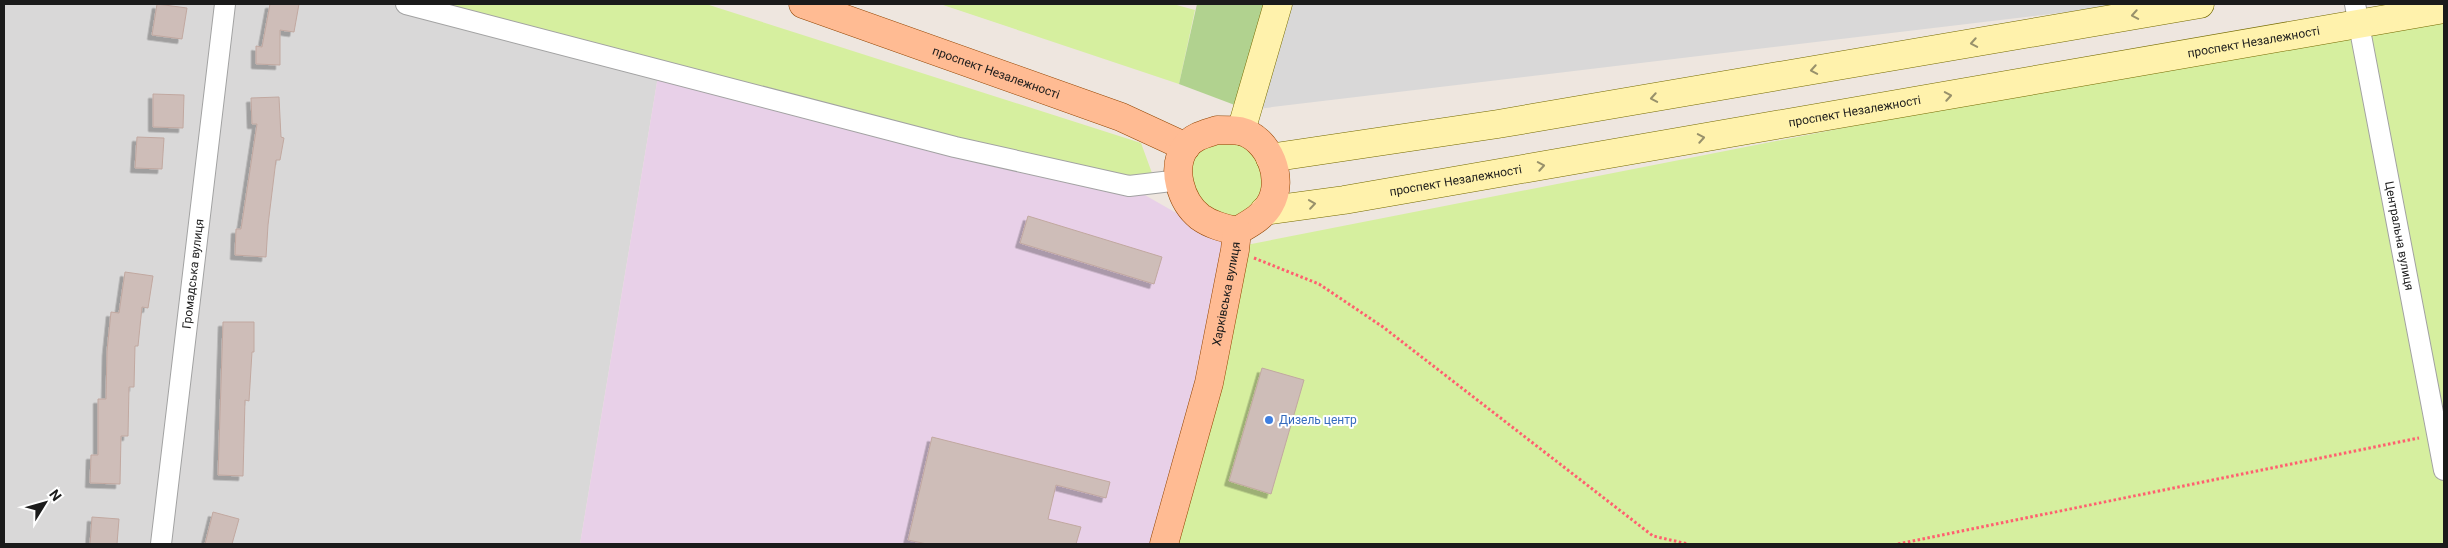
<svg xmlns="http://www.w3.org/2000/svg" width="2448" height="548" font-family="Roboto,sans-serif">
	<defs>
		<filter id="shadow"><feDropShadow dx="-4.5" dy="4.5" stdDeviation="0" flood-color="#0004"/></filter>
	</defs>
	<rect width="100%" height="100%" fill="#eee6df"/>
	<!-- residential -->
	<path fill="#d9d8d8" d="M 4,4 L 406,4 L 659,70 L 580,544 L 4,544 Z
		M 1278,4 L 2134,4 L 1248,110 Z"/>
	<!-- industrial -->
	<path fill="#e8d0e8" d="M 659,70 L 1129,186 L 1236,247 L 1164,544 L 580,544 Z"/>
	<!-- grass -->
	<path fill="#d6ef9f" d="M 406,4 L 706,4 L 1141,143 L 1156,184 L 1129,186 Z
		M 940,4 L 1173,4 L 1195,10 L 1179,84 Z
		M 2444,10 L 2444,544 L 1164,544 L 1236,247 Z
		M 1241,131 L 1275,173 L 1253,223 L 1201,218 L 1182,156 Z"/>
	<!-- forest -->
	<path fill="#b1d28f" d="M 1197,4 L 1278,4 L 1248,110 L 1179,84 Z"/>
	<!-- building -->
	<path fill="#cebdb8" stroke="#c1a8a0" filter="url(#shadow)" d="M 157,4 L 187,8 L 182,39 L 152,35 Z
		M 270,4 L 299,4 L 294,32 L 280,30 L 280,65 L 256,64 L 256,46 L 262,47 Z
		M 153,94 L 184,95 L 183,128 L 153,127 Z
		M 279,97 L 281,137 L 284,138 L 280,160 L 276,160 L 268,225 L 266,257 L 235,255 L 236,229 L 241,229 L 257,124 L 252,124 L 251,98 Z
		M 137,137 L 164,138 L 162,169 L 135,168 Z
		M 1028,216 L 1162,257 L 1154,284 L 1020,243 Z
		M 125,272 L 153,276 L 148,308 L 142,307 L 138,346 L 135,346 L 134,387 L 129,387 L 128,436 L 121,436 L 120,484 L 90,483 L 91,455 L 98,455 L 98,399 L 106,399 L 107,351 L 111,312 L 119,313 Z
		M 223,322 L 254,322 L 254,352 L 252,352 L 249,401 L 245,400 L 243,476 L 218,475 Z
		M 1262,368 L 1304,380 L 1271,494 L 1229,481 Z
		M 932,437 L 1110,482 L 1106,498 L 1056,485 L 1048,519 L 1081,527 L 1076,544 L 927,544 L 908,540 Z
		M 213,512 L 239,519 L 232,544 L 205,544 Z
		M 92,517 L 119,519 L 117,544 L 90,544 Z"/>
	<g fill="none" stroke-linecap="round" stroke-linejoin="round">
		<defs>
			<g id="street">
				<path d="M 406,4 L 955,147 L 1129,186 L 1180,180"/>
				<path id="s1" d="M 2355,4 L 2444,470"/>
				<path id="s2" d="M 161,544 L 225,4"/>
			</g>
			<g id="secondary">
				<path d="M 1241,131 L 1278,4"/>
				<path d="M 1270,158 L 1498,124 L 2200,4"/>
				<path id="s3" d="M 1264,211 L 1344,200 L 2444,9"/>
			</g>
			<g id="primary">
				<path id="s4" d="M 803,4 L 1121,117 L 1186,147"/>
				<path d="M 1217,130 C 1224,130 1233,130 1240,131 C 1269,138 1285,179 1270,204 C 1263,217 1249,224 1237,231 C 1224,228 1211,225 1200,217 C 1181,202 1170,168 1186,146 C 1194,136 1205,134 1217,130 Z"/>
				<path id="s5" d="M 1164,544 L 1209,383 L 1235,250 L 1237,231"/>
			</g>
		</defs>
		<!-- street casing -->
		<use href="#street" stroke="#a2a2a2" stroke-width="22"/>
		<!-- secondary casing -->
		<use href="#secondary" stroke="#746900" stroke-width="29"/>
		<!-- primary casing -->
		<use href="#primary" stroke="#924400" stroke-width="29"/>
		<!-- path -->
		<path stroke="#ff5f6f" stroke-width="3" stroke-dasharray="2.5 2.5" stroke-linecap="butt" d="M 1254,258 L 1319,284 L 1383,327 L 1653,536 L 1688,544
			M 1898,544 L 2419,438"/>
		<!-- street -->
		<use href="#street" stroke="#fff" stroke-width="20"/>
		<!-- secondary -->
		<use href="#secondary" stroke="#fff2ac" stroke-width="28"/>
		<!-- primary -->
		<use href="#primary" stroke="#ffbb93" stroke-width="28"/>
	</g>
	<!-- one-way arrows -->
	<defs><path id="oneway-chevron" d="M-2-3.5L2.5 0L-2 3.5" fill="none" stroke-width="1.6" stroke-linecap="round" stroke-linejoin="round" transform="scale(1.25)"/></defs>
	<g stroke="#98916b">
		<use href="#oneway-chevron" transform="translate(2135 15) rotate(170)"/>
		<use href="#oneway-chevron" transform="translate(1974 43) rotate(170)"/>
		<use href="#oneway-chevron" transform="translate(1814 70) rotate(170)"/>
		<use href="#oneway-chevron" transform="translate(1948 96) rotate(-10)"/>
		<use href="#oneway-chevron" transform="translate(1654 98) rotate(170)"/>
		<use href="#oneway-chevron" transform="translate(1701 138) rotate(-10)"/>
		<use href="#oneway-chevron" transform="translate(1541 166) rotate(-10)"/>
		<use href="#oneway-chevron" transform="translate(1312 204) rotate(-8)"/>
	</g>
	<!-- markers -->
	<circle fill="#3f7fe0" stroke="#fff" stroke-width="2" cx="1269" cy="420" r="5"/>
	<g text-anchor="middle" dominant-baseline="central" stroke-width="4" stroke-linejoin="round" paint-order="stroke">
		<!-- street labels -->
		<g font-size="12" fill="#1b1b1b" stroke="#fff">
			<text stroke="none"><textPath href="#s3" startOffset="1004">проспект Незалежності</textPath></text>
			<text stroke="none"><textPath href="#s4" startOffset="205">проспект Незалежності</textPath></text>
			<text stroke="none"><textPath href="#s3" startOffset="599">проспект Незалежності</textPath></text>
			<text stroke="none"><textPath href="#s3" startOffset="194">проспект Незалежності</textPath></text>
			<text stroke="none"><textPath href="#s1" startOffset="236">Центральна вулиця</textPath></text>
			<text stroke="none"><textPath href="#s2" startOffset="272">Громадська вулиця</textPath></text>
			<text stroke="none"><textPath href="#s5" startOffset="258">Харківська вулиця</textPath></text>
		</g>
		<!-- shop labels -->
		<g font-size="12" fill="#366cbe" stroke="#fff" text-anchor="start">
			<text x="1279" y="420">Дизель центр</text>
		</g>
	</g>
	<!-- border -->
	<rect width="2448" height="548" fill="none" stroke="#1b1b1b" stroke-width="10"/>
	<!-- north arrow -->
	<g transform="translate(45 503) rotate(53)" stroke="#ffffff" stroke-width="4" paint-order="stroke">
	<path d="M0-4L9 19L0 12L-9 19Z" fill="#1b1b1b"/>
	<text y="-8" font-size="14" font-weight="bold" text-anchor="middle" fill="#1b1b1b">N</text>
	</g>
</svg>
